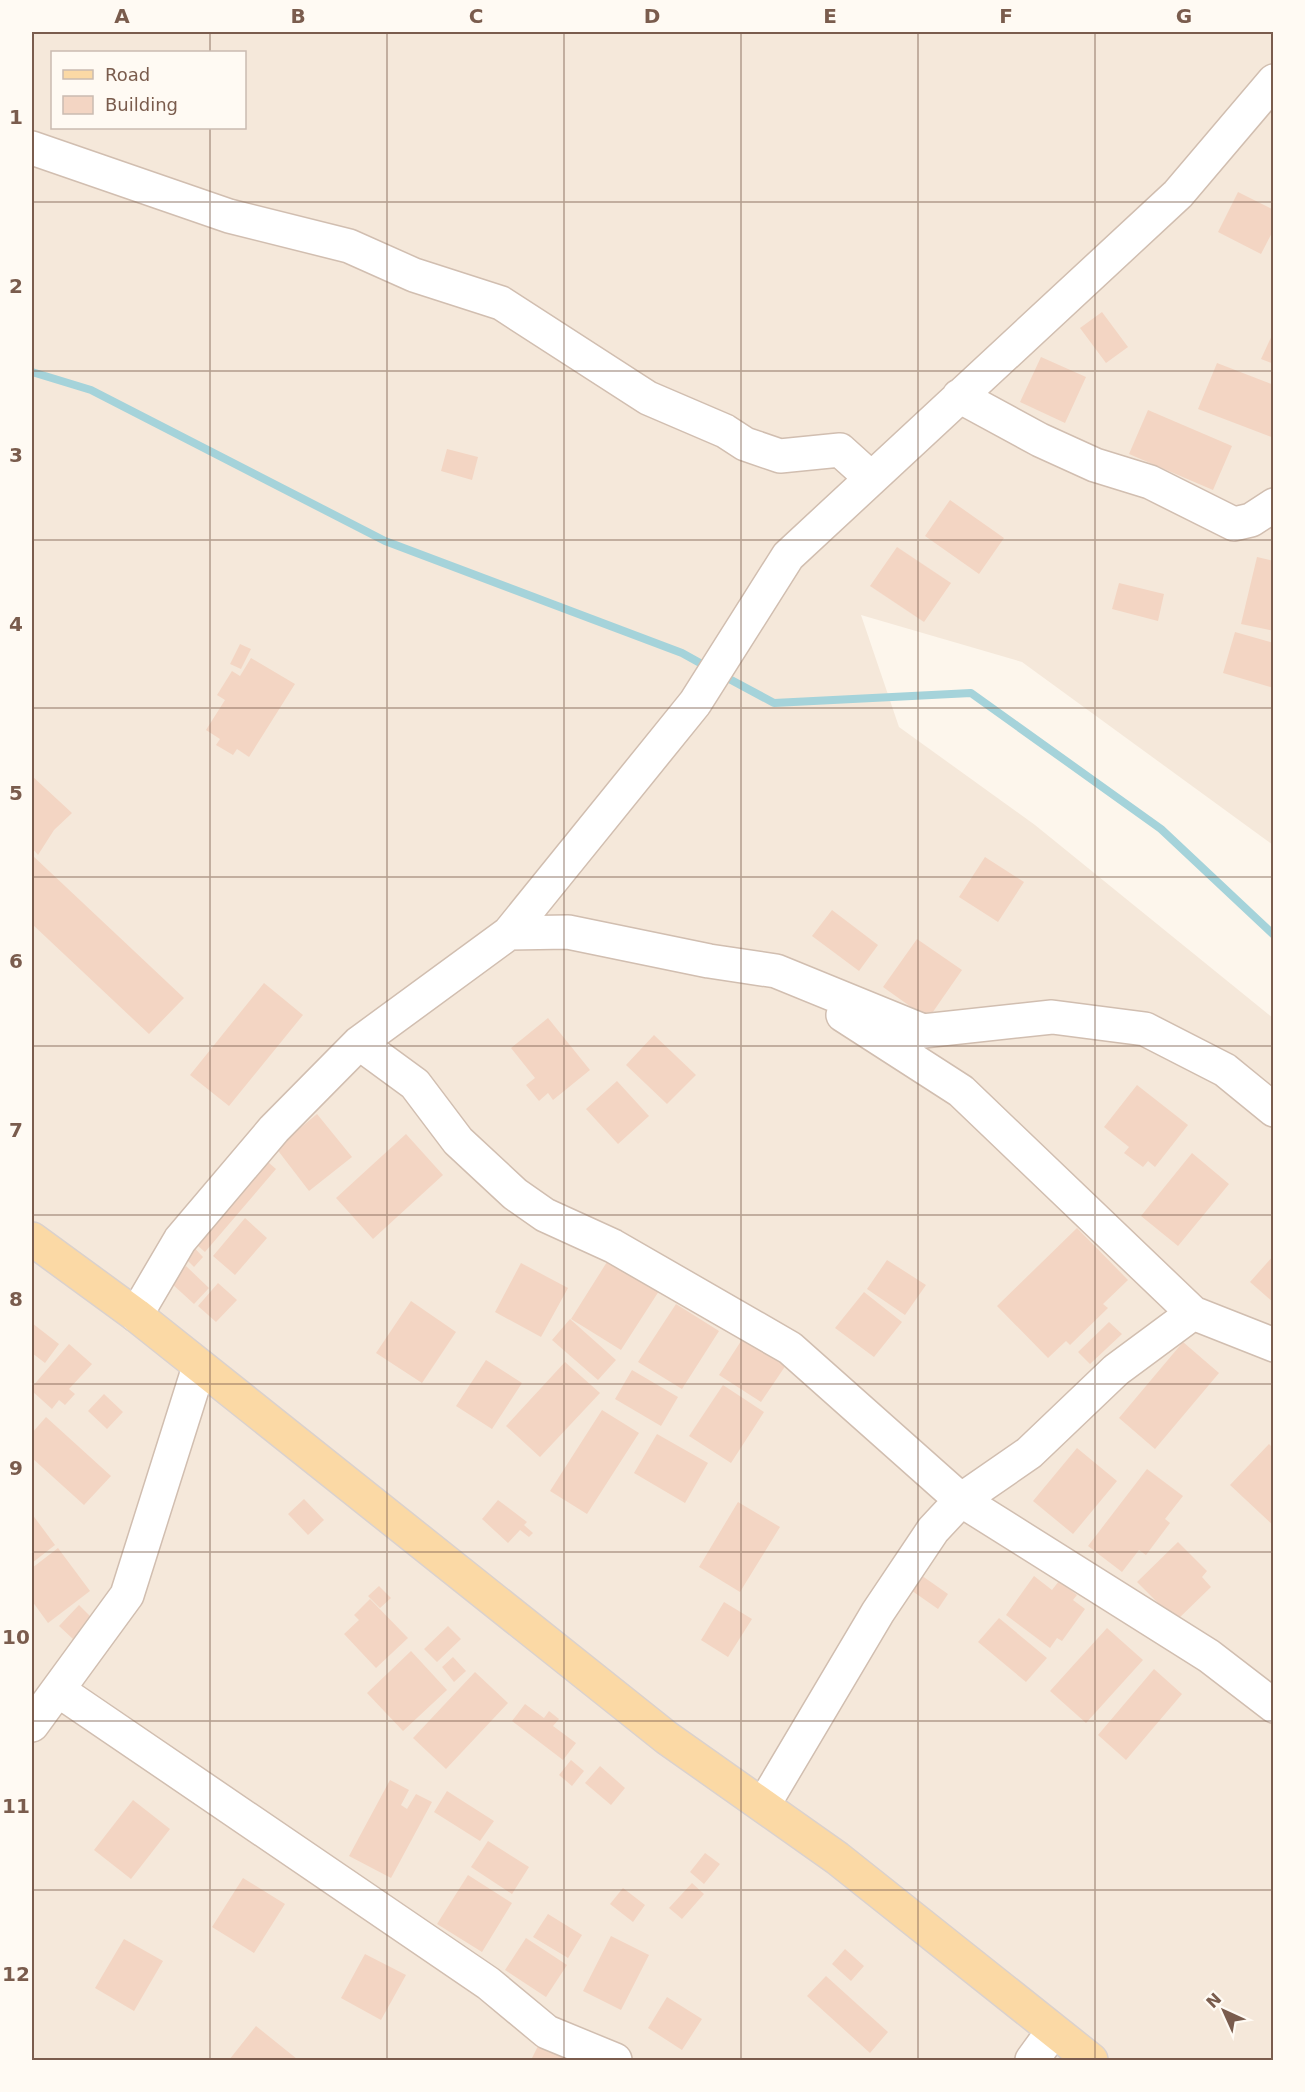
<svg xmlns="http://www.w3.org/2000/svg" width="1305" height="2092" font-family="'DejaVu Sans',sans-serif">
	<rect width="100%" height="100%" fill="#fdf6ec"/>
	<!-- residential -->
	<path fill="#f5e8da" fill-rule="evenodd" d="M 32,32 L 1273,32 L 1273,845 L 1022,662 L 861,615 L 899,727 L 1035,825 L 1273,1018 L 1273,2060 L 32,2060 ZM 52,52 L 244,52 L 244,128 L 52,128 Z"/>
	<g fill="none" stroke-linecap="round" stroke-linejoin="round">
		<!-- stream -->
		<path stroke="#a5d3da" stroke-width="8" d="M 32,372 L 91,390 L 385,541 L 682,653 L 709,668
			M 720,674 L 774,703 L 971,693 L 1161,829 L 1274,935"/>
	</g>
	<!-- building -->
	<path fill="#f3d5c3" d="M 1238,192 L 1274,210 L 1274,229 L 1261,254 L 1218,232 Z
		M 1102,312 L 1128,347 L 1106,363 L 1080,328 Z
		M 1274,331 L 1274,364 L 1261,359 Z
		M 1041,357 L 1086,377 L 1065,423 L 1020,402 Z
		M 1217,363 L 1274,385 L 1274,438 L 1198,409 Z
		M 1148,410 L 1232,446 L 1213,490 L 1129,454 Z
		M 447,449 L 478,457 L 472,480 L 441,471 Z
		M 950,500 L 1004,538 L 979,574 L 925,536 Z
		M 897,547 L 951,583 L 924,622 L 870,586 Z
		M 1257,557 L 1274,561 L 1274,631 L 1241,624 Z
		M 1119,583 L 1164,594 L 1158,621 L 1112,609 Z
		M 1235,632 L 1274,643 L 1274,688 L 1223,673 Z
		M 240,644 L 251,649 L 241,669 L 230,664 Z
		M 251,658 L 295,684 L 249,757 L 237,749 L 233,755 L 216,745 L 220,739 L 206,730 L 225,700 L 217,695 L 232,671 L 240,676 Z
		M 32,776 L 72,813 L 54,830 L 38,855 L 32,848 Z
		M 32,855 L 184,998 L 149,1034 L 32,924 Z
		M 985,857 L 1024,882 L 998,922 L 959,897 Z
		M 832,910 L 878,945 L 859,971 L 812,936 Z
		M 917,939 L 962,970 L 928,1019 L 883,987 Z
		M 264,983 L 303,1015 L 229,1106 L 190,1075 Z
		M 548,1018 L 590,1070 L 553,1100 L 548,1093 L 539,1101 L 526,1085 L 535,1078 L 511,1048 Z
		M 654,1035 L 696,1075 L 667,1104 L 626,1065 Z
		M 617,1081 L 649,1116 L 618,1144 L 586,1109 Z
		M 1137,1085 L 1188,1125 L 1155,1167 L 1148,1161 L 1143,1167 L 1124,1153 L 1129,1147 L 1104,1127 Z
		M 317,1114 L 352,1157 L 309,1191 L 276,1148 Z
		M 406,1134 L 443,1175 L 373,1239 L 336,1198 Z
		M 1192,1153 L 1229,1184 L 1178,1246 L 1141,1216 Z
		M 261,1156 L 276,1169 L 205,1252 L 190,1239 Z
		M 245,1218 L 267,1238 L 235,1275 L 213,1256 Z
		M 1077,1228 L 1128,1280 L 1103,1304 L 1108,1308 L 1070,1345 L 1066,1341 L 1048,1358 L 997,1306 Z
		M 187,1240 L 203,1257 L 194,1267 L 177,1250 Z
		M 612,1254 L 659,1291 L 621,1350 L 571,1319 Z
		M 1274,1255 L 1274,1303 L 1250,1282 Z
		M 887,1260 L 926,1285 L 905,1315 L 867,1289 Z
		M 521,1263 L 568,1288 L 541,1337 L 495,1312 Z
		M 186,1266 L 209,1288 L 194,1304 L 171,1283 Z
		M 218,1283 L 237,1300 L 216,1322 L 198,1306 Z
		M 864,1292 L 902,1322 L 874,1357 L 835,1328 Z
		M 411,1301 L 456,1332 L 422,1383 L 376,1353 Z
		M 676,1304 L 719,1331 L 682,1389 L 638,1362 Z
		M 570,1319 L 616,1360 L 598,1380 L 552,1340 Z
		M 1109,1322 L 1122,1334 L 1090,1364 L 1078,1352 Z
		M 32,1323 L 59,1344 L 45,1363 L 32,1353 Z
		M 743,1338 L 786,1365 L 761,1402 L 719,1375 Z
		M 1183,1342 L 1219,1373 L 1155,1449 L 1119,1418 Z
		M 69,1344 L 92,1364 L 69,1389 L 75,1394 L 65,1405 L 59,1400 L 52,1409 L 32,1391 L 32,1387 Z
		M 486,1360 L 522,1383 L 492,1429 L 456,1406 Z
		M 565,1362 L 600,1393 L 540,1457 L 506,1426 Z
		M 632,1370 L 678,1397 L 661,1426 L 615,1399 Z
		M 723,1385 L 764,1412 L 731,1463 L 689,1436 Z
		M 104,1394 L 123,1412 L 107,1429 L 88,1411 Z
		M 602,1410 L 639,1433 L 587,1514 L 550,1491 Z
		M 46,1417 L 111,1476 L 84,1505 L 32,1458 L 32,1433 Z
		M 657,1434 L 708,1463 L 685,1503 L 634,1473 Z
		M 1269,1444 L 1274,1449 L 1274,1526 L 1230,1485 Z
		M 1077,1448 L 1117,1481 L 1073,1534 L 1033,1501 Z
		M 1147,1469 L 1183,1496 L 1165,1519 L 1170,1523 L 1146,1555 L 1139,1550 L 1122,1572 L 1088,1546 Z
		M 304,1499 L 324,1520 L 308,1535 L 288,1514 Z
		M 498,1500 L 527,1522 L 524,1525 L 533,1533 L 529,1537 L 520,1530 L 508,1543 L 482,1519 Z
		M 738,1502 L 780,1527 L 740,1592 L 699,1567 Z
		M 32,1514 L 55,1545 L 32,1563 Z
		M 1178,1542 L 1207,1571 L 1202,1577 L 1211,1587 L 1176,1621 L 1137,1582 Z
		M 58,1548 L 90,1591 L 48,1623 L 32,1601 L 32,1568 Z
		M 918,1573 L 948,1594 L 938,1609 L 908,1588 Z
		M 1034,1576 L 1052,1590 L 1059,1581 L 1077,1595 L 1073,1600 L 1085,1609 L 1062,1641 L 1057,1638 L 1050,1648 L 1006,1615 Z
		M 379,1586 L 391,1598 L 380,1608 L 368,1596 Z
		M 370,1599 L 408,1638 L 376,1668 L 344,1634 L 359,1620 L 354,1615 Z
		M 724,1602 L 752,1619 L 728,1657 L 701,1640 Z
		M 79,1605 L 93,1619 L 73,1639 L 59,1626 Z
		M 999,1618 L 1047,1658 L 1026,1682 L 978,1642 Z
		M 448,1626 L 461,1639 L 437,1662 L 424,1649 Z
		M 1107,1628 L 1143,1660 L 1086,1723 L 1050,1691 Z
		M 411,1651 L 447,1690 L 403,1731 L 367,1693 Z
		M 453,1657 L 466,1671 L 454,1682 L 442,1667 Z
		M 1154,1669 L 1182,1694 L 1126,1760 L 1098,1735 Z
		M 475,1672 L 508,1703 L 446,1769 L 413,1738 Z
		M 525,1704 L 544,1718 L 549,1711 L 559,1719 L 553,1726 L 576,1743 L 563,1760 L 512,1721 Z
		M 571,1760 L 584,1771 L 572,1786 L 559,1775 Z
		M 600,1766 L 625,1788 L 611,1805 L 585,1783 Z
		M 390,1780 L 409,1790 L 401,1805 L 407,1809 L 416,1794 L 432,1802 L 391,1878 L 349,1856 Z
		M 447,1791 L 494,1821 L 480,1841 L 434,1812 Z
		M 133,1800 L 170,1829 L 131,1879 L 94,1850 Z
		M 488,1841 L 529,1867 L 512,1894 L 471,1867 Z
		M 705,1853 L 720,1864 L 704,1884 L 690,1872 Z
		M 468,1875 L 512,1903 L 482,1952 L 437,1924 Z
		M 243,1878 L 285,1904 L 254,1953 L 212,1927 Z
		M 692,1883 L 704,1894 L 682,1919 L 669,1908 Z
		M 623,1888 L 645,1905 L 633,1922 L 610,1904 Z
		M 548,1914 L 582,1935 L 568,1958 L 533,1937 Z
		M 611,1936 L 649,1955 L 621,2010 L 583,1991 Z
		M 526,1938 L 567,1965 L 546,1997 L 505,1970 Z
		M 124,1939 L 163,1961 L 134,2011 L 95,1988 Z
		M 845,1949 L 864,1966 L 851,1981 L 832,1964 Z
		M 365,1954 L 406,1975 L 381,2020 L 341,1998 Z
		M 826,1976 L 888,2032 L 870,2053 L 807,1996 Z
		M 667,1997 L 702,2019 L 682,2050 L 648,2028 Z
		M 256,2026 L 297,2059 L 296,2060 L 229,2060 Z
		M 539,2044 L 566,2057 L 564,2060 L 531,2060 Z"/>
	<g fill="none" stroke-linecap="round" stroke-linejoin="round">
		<defs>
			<path id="minor" d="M 32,148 L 229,216 L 349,246 L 414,275 L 501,303 L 648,398 L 725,431 L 745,444 L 780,456 L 840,450 L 871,478
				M 959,396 L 1040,440 L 1095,465 L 1150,482 L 1234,524 L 1251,520 L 1274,505
				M 509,933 L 568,932 L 709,961 L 776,971 L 923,1031 L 1052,1017 L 1145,1029 L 1225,1070 L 1274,1110
				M 843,1015 L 961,1091 L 1193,1313
				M 359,1043 L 415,1084 L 458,1141 L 515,1194 L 545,1215 L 613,1246 L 790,1348 L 961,1500 L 1209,1656 L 1274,1706
				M 136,1315 L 180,1240 L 274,1129 L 359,1043 L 509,933 L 695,703 L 788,556 L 1178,194 L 1274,81
				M 58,1690 L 488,1983 L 547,2032 L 615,2060
				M 32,1725 L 127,1595 L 199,1367
				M 764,1804 L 878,1612 L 933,1530 L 961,1500 L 1029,1453 L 1116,1370 L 1193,1313 L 1274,1345
				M 1032,2060 L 1053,2031"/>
			<path id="major" d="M 32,1239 L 136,1315 L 667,1738 L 837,1858 L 1091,2060"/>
		</defs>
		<!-- minor casing -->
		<use href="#minor" stroke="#d1beb0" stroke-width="36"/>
		<!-- major casing -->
		<use href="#major" stroke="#dad1cd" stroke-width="36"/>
		<!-- minor -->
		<use href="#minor" stroke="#fff" stroke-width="33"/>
		<!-- major -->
		<use href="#major" stroke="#fbd9a5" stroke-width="33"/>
	</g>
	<!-- grid -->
	<path fill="none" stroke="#7a5c4d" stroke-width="1.5" stroke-opacity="0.55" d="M 210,32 L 210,52M 387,32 L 387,2060M 564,32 L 564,2060M 741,32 L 741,2060M 918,32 L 918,2060M 1095,32 L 1095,2060M 210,128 L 210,2060M 32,202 L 1274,202M 32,371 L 1274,371M 32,540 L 1274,540M 32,708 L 1274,708M 32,877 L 1274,877M 32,1046 L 1274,1046M 32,1215 L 1274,1215M 32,1384 L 1274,1384M 32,1552 L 1274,1552M 32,1721 L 1274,1721M 32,1890 L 1274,1890"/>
	<!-- border -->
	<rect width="1305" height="2092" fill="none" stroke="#fffaf3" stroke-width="66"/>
	<!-- legend -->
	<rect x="51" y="51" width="195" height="78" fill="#fffaf3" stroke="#cabbb1" stroke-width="1.5"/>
	<rect x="63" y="70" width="30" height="9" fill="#fbd9a5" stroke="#cabbb1" stroke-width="1.5"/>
	<text x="105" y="81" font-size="18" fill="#7a5c4d">Road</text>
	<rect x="63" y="96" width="30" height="18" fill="#f3d5c3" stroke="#cabbb1" stroke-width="1.5"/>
	<text x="105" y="111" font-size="18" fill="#7a5c4d">Building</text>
	<!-- north arrow -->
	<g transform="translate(1224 2011) rotate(315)" stroke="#fffaf3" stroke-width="4.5" paint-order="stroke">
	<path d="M0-4.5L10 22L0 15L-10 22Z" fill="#7a5c4d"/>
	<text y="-9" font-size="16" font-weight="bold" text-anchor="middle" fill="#7a5c4d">N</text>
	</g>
	<rect x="33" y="33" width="1239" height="2026" fill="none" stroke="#7a5c4d" stroke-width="2"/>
	<g font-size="20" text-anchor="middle" font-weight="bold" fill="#7a5c4d">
		<text x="122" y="23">A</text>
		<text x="298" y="23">B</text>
		<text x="476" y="23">C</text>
		<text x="652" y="23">D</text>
		<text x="830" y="23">E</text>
		<text x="1006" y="23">F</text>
		<text x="1184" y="23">G</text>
		<text x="16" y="124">1</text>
		<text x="16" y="293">2</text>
		<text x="16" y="462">3</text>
		<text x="16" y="631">4</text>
		<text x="16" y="800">5</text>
		<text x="16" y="968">6</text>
		<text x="16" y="1137">7</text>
		<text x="16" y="1306">8</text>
		<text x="16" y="1475">9</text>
		<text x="16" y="1644">10</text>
		<text x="16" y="1813">11</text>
		<text x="16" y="1981">12</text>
	</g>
</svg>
